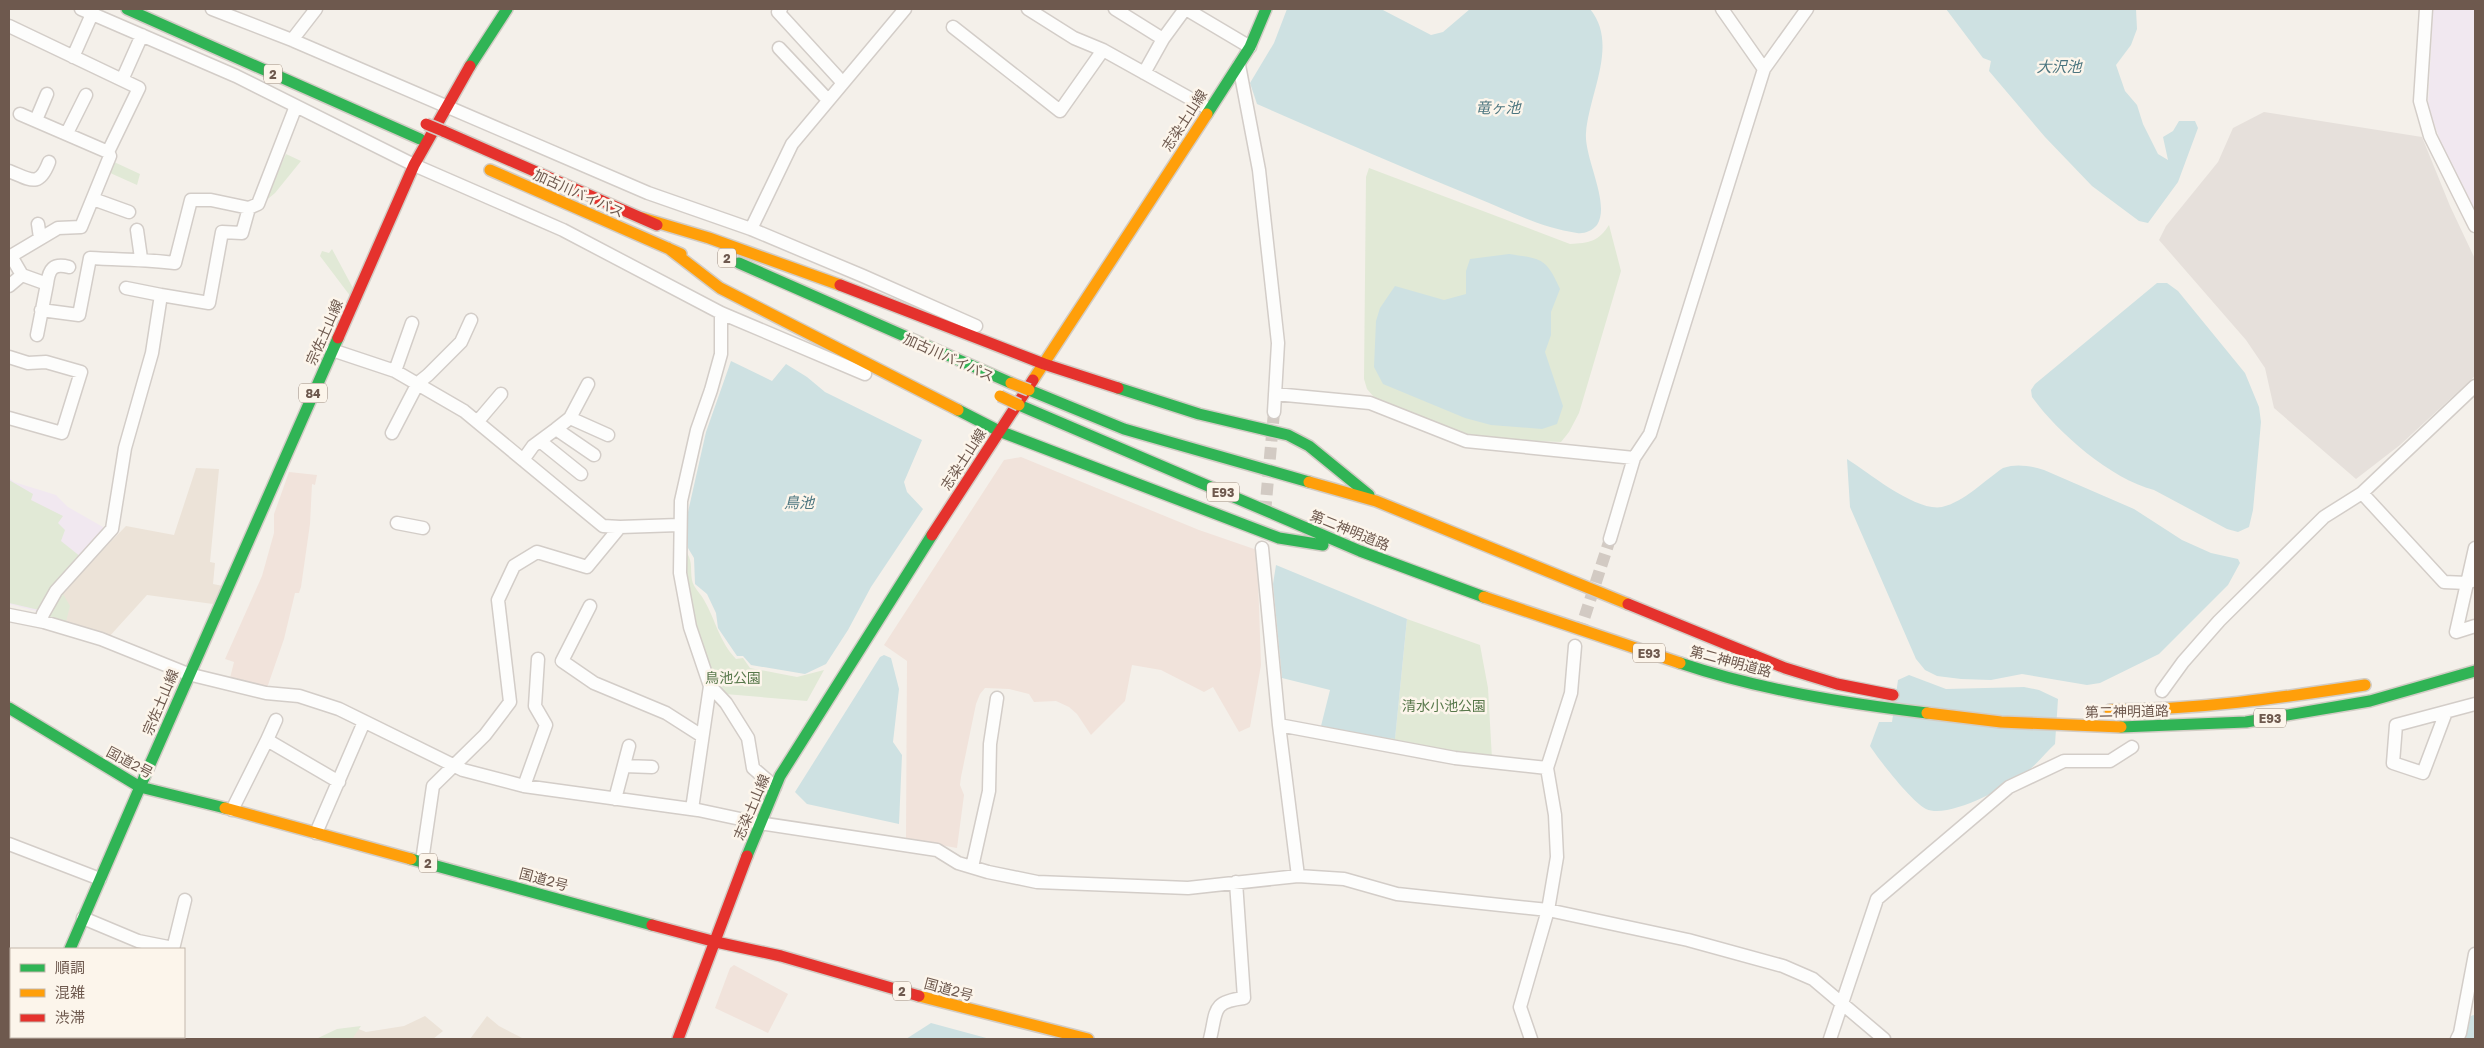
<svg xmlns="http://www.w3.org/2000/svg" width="2484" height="1048" font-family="'Golos Text','Noto Sans JP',sans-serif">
	<rect width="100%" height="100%" fill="#f4f0ea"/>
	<!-- residential -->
	<path fill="#ece3d8" d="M 196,468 L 219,469 L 210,562 L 215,563 L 213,584 L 223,586 L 213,604 L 147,595 L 108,638 L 66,622 L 62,592 L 126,526 L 174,535 Z
		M 425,1016 L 443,1031 L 433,1039 L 349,1039 L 356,1028 L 366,1032 L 404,1026 Z
		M 487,1016 L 499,1026 L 524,1039 L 470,1039 Z"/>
	<!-- commercial -->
	<path fill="#f1e3db" d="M 1021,457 L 1199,530 L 1257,550 L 1261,665 L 1250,727 L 1239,732 L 1213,687 L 1204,692 L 1161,670 L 1132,665 L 1125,701 L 1091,735 L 1077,714 L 1069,707 L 1056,701 L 1034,702 L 1029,694 L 1009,689 L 985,688 L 980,694 L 976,704 L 961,777 L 960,785 L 964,795 L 957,848 L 906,839 L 907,661 L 884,645 L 1004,460 Z
		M 289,472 L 317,475 L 315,485 L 312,484 L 310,524 L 301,587 L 299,593 L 295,593 L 284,639 L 267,688 L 230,678 L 234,662 L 225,659 L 262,576 L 274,533 L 274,514 Z
		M 734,965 L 788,994 L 768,1033 L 715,1008 L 730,968 Z"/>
	<!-- industrial -->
	<path fill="#e6e0db" d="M 2264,112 L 2422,137 L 2450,206 L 2475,259 L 2475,376 L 2400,445 L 2356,479 L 2274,408 L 2265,368 L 2246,340 L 2159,240 L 2166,226 L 2218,162 L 2233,128 Z"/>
	<!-- education -->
	<path fill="#f1e8f0" d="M 2433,9 L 2475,9 L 2475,210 L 2441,143 L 2428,106 Z
		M 9,478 L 14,482 L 56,495 L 68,507 L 103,527 L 106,531 L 40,612 L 9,604 Z"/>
	<!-- green -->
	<path fill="#e1e9d6" d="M 286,154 L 301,161 L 275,193 L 263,203 Z
		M 112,161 L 140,174 L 137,185 L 108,172 Z
		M 1369,168 L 1570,244 C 1589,243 1598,242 1609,225 L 1621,271 L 1579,413 L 1569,432 L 1561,442 L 1482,439 L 1442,428 L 1391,408 L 1373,396 L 1367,389 L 1364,379 L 1366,177 Z
		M 332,249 L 354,290 L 351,297 L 320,256 L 322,251 L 329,253 Z
		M 9,480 L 33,494 L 31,500 L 63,516 L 58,523 L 65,530 L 61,541 L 81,557 L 39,610 L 9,603 Z
		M 687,553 C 693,563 690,569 692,580 C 693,587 701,594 704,600 C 716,621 719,641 736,659 L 743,658 L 750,668 L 797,677 L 824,670 L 807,701 L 725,694 L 713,684 L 687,596 Z
		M 62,592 L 70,606 L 66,622 L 46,616 Z
		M 1407,619 L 1480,645 L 1488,688 L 1492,759 L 1390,742 L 1390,738 L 1395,738 Z
		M 361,1026 L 352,1039 L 316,1039 L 337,1029 Z"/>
	<!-- water -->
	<path fill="#cee1e2" d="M 1287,9 L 1381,9 L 1431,35 L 1443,32 L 1470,9 L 1590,9 C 1619,44 1589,93 1586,133 C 1584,158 1611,204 1597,225 C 1592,231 1584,234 1577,233 C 1542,228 1509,211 1477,198 C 1403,168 1330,136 1257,104 L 1250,83 L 1274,43 Z
		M 1946,9 L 2136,9 L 2137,29 L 2131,45 L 2116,65 L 2125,91 L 2137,105 L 2143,124 L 2158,154 L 2168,160 L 2163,137 L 2173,131 L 2179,121 L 2195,121 L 2198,128 L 2178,182 L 2148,223 L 2139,221 L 2092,186 L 2045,137 L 1989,71 L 1991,61 L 1983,58 Z
		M 1509,254 C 1541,259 1546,257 1560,289 L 1551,312 L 1551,335 L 1545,352 L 1563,406 L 1557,424 L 1542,429 L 1491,425 L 1465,418 L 1383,384 L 1374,367 L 1376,321 L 1380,308 L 1395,286 L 1444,300 L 1466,294 L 1466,271 L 1470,259 Z
		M 2157,283 L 2167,283 L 2178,291 L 2245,373 L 2259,407 L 2261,422 L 2253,510 L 2249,527 L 2238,532 L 2227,529 L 2154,490 C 2111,479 2058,433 2032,397 L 2031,390 L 2035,384 Z
		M 731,361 L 772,381 L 786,364 L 807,377 L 825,392 L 922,440 L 904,482 L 907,492 L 923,509 L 871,587 L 848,630 L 826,664 L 805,674 L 751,665 L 743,656 L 737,656 L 718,628 L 716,613 L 707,594 L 695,584 L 694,558 L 688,548 L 688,512 L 706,432 Z
		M 1847,459 C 1869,473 1916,512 1942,507 C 1964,502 1985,480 2003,468 C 2017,463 2031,466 2044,470 L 2134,509 L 2182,540 L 2211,553 L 2238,559 L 2240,563 L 2228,585 L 2159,654 L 2100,683 L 2087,685 L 2022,674 L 1991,680 L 1961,679 L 1937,676 L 1925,670 L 1916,659 L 1850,507 Z
		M 1276,565 L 1407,619 L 1395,739 L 1391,738 L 1390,742 L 1321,726 L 1330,690 L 1282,678 L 1273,584 Z
		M 884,655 L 891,658 L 899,689 L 893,742 L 902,755 L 899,824 L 807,804 L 795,792 L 880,657 Z
		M 1909,675 L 1946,689 L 2024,687 L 2039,690 L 2058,699 L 2055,744 C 2044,754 2034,768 2021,776 C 2002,789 1948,819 1926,809 C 1912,802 1879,760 1870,746 L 1879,722 L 1892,722 L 1898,680 Z
		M 931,1023 L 990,1039 L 906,1039 Z"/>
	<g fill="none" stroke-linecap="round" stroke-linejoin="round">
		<!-- river -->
		<path stroke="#cee1e2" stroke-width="20" d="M 2470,1039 L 2475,1025"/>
		<!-- street-tunnel -->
		<path stroke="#d2cac3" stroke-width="12" stroke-dasharray="12 6" stroke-linecap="butt" d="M 1265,513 L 1274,412
			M 1579,634 L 1610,539"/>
		<defs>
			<path id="street" d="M 81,9 L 236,76 L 414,165 L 563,230 L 721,313 L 865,374
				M 212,9 L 292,40 L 648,193 L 751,229 L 863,276 L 976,326
				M 781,9 L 778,12 L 843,83
				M 1028,9 L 1074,38 L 1103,50 L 1209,109
				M 1115,9 L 1163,39
				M 1186,9 L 1250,47
				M 1722,9 L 1764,69
				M 2426,9 L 2420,101 L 2430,136 L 2475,226
				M 9,26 L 139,88 L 108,152 L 110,156 L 81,227 L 58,228 L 11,256 L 22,275 L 47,284 L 37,335
				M 953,27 L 1060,111 L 1103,50
				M 292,40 L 316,9
				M 779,48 L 828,100
				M 73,57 L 92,14
				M 1239,65 L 1259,170 L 1278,343 L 1274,412
				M 1144,73 L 1163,39 L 1185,9
				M 122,80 L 142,35
				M 20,114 L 108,152
				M 36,120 L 47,94
				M 67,133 L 86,95
				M 9,171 C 31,180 39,188 49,162
				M 93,199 L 129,212
				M 38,224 L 40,238
				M 751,229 L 792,144 L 905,9
				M 137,230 L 141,258
				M 47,284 C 49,269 53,263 69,267
				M 9,286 L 22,275
				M 126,288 L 161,295
				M 41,310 L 79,315 L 90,258 C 119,260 147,259 175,263 L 191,200 L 211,200 L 249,208
				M 721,313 L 721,354 L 711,390 L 697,430 L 681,501 L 680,573 L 690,627 L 710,686 L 726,703 L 748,738 L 753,768 L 775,787
				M 332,350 L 395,371 L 464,411 L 603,526 L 620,527
				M 395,371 L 412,323
				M 1275,394 L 1370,403 L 1466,441 L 1634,458
				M 9,418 L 62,433 L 81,372 L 46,362 L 28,363 L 9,357
				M 570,418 L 588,384
				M 478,421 L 501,394
				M 556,429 L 570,418 L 608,435
				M 392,433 L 418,383 L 428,375 L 461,342 L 471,320
				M 540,441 L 581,474
				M 523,460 L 533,446 L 556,429 L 594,455
				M 2362,493 L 2444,582 L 2467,583 L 2475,580
				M 397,523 L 423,528
				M 1610,539 L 1634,458 L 1650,434 L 1764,69 L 1807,9
				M 1262,548 L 1279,725 L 1298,876
				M 2475,548 L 2456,632 L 2475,626
				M 590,606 L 562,661 L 594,683 L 666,713 L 702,736
				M 9,615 L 44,622 L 101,639 L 188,674 L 266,693 L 299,696 L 339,709 L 463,770 L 524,786 L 698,810 L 759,823 L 937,850 L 958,863 L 988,872 L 1037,882 L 1188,888 L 1298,876 L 1344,879 L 1397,894 L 1548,910 L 1688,940 L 1783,966 L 1813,979 L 1884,1039
				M 41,621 L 43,614 L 56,591 L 112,529 L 125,448 L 152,353 L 161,295 L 209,303 L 222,232 L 242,233 L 249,208 L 258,204 L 296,106
				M 2162,691 L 2183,662 L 2219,621 L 2324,517 L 2362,493 L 2475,386
				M 2446,712 L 2423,773 L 2393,763 L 2396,725 L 2475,704
				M 1279,725 L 1455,758 L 1547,768
				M 267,740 L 276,720
				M 624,766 L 652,767
				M 524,786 L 546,725 L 535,706 L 538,659
				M 615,799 L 629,746
				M 692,809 L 710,686
				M 232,810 L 267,740 L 339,782
				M 316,833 L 364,722
				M 9,844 L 100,879
				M 422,861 L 433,786 L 485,735 L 510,702 L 498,600 L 514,566 L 537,552 L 587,567 L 620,527 L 679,525
				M 972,867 L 989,791 L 990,744 L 997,698
				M 83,918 L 138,941 L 173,948
				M 173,949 L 185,900
				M 151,1039 L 152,1037
				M 1210,1039 C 1217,1011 1211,1002 1244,998 L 1236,882
				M 1531,1039 L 1520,1007 L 1548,910 L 1557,857 L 1555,815 L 1547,768 L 1571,693 L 1575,646
				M 1830,1039 L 1877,899 L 2009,787 L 2064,761 L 2110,761 L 2132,747
				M 2457,1039 L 2460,1033 L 2475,954"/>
			<path id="fast" d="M 127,9 L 420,139
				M 470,66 L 507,9
				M 1207,114 L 1250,47 L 1266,9
				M 739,263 L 1011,383
				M 1118,388 L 1199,414 L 1288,435 L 1309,446 L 1369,495
				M 1029,390 L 1124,429 L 1309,482
				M 1019,405 L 1360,551 L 1484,597
				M 958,410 L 999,431 L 1279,538 L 1323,545
				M 1680,663 C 1760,690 1844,703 1927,713
				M 9,708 L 140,787 L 225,808
				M 2121,727 L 2246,722 L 2370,701 L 2475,671
				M 140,787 L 338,338
				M 747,856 L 780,776 L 932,535
				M 411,859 L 652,925
				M 70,949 L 140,787
				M 32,1039 L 33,1037"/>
			<path id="slow" d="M 490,170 L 681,254
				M 642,218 L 709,238 L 840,285
				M 668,248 L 720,288 L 958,410
				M 1033,380 L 1207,114
				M 1309,482 L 1376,501 L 1628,604
				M 1484,597 L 1680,663
				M 2110,710 C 2196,710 2280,698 2365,685
				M 1927,713 L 2001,722 L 2121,727
				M 225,808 L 411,859
				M 919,996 L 1088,1039"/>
			<path id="jam" d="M 443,131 L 657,225
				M 840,285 L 1044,364 L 1118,388
				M 338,338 L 414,165 L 470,66
				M 932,535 L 1033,380
				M 1628,604 L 1785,668 L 1837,684 L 1893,695
				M 652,925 L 716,942 L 781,956 L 919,996
				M 678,1039 L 747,856"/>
		</defs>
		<!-- street casing -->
		<use href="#street" stroke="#d3cdc8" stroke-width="15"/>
		<!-- fast casing -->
		<use href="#fast" stroke="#d2ccc5" stroke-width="14"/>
		<!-- slow casing -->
		<use href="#slow" stroke="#d2ccc5" stroke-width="14"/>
		<!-- jam casing -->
		<use href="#jam" stroke="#d2ccc5" stroke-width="14"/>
		<!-- street -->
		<use href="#street" stroke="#fdfdfc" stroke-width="12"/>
		<!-- fast -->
		<use href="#fast" stroke="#30b455" stroke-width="11"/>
		<!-- slow -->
		<use href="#slow" stroke="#ff9f0a" stroke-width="11"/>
		<!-- jam -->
		<use href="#jam" stroke="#e5322d" stroke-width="11"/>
		<defs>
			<path id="slow-bridge" d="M 1011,383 L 1029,390
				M 1000,396 L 1019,405"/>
			<path id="jam-bridge" d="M 426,124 L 443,131"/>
		</defs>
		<!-- slow-bridge casing -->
		<use href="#slow-bridge" stroke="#d3cbc7" stroke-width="14" stroke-linecap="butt"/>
		<!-- jam-bridge casing -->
		<use href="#jam-bridge" stroke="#d3cbc7" stroke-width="14" stroke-linecap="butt"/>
		<!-- slow-bridge -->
		<use href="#slow-bridge" stroke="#ff9f0a" stroke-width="11"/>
		<!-- jam-bridge -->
		<use href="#jam-bridge" stroke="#e5322d" stroke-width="11"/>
	</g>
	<g text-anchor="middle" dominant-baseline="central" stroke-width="5" stroke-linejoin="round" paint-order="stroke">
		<!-- shield labels -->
		<g fill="#fcf5eb" stroke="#99887d" stroke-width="1">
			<rect x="264" y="64.5" width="18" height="19" rx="4"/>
			<rect x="718" y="248.5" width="18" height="19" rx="4"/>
			<rect x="299" y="383.5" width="28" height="19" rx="4"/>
			<rect x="1207" y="482.5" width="32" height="19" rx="4"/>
			<rect x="1633" y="643.5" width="32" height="19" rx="4"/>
			<rect x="2254" y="708.5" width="32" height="19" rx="4"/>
			<rect x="419" y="853.5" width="18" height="19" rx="4"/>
			<rect x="893" y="981.5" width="18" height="19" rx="4"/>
		</g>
		<g font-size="12" font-weight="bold" fill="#6e594e">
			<text x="273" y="74">2</text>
			<text x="727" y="258">2</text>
			<text x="313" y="393">84</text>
			<text x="1223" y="492">E93</text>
			<text x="1649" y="653">E93</text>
			<text x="2270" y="718">E93</text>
			<text x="428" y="863">2</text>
			<text x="902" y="991">2</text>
		</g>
		<!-- street labels -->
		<g font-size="14" fill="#6e594e" stroke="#fcf5eb">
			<text transform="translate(1184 120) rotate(-57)">志染土山線</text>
			<text transform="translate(579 193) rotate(24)">加古川バイパス</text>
			<text transform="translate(324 332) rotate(-66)">宗佐土山線</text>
			<text transform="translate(949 357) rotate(24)">加古川バイパス</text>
			<text transform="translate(963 459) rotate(-57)">志染土山線</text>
			<text transform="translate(1350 530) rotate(22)">第二神明道路</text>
			<text transform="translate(1731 661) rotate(15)">第二神明道路</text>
			<text transform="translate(160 702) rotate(-67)">宗佐土山線</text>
			<text transform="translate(2127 711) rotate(-1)">第二神明道路</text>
			<text transform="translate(130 762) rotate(28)">国道2号</text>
			<text transform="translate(751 807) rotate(-67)">志染土山線</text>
			<text transform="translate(544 879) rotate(15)">国道2号</text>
			<text transform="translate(949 989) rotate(15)">国道2号</text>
		</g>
		<!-- park labels -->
		<g font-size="14" fill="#58784b" stroke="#fcf5eb">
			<text x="733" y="677">鳥池公園</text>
			<text x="1444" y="705">清水小池公園</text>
		</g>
		<!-- water labels -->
		<g font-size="15" font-style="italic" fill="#4b757f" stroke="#fcf5eb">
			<text x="2059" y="66">大沢池</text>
			<text x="1498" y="107">竜ヶ池</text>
			<text x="799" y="502">鳥池</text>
		</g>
	</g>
	<!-- border -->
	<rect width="2484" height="1048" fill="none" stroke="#6e594e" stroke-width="20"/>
	<!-- legend -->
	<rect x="10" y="948" width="175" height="90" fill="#fcf5eb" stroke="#c3b7ac"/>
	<rect x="20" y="964" width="25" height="8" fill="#30b455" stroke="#c3b7ac"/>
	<text x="55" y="973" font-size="15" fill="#6e594e">順調</text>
	<rect x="20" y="989" width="25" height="8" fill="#ff9f0a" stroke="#c3b7ac"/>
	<text x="55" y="998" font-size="15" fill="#6e594e">混雑</text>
	<rect x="20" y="1014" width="25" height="8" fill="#e5322d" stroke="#c3b7ac"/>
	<text x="55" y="1023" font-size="15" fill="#6e594e">渋滞</text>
</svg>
